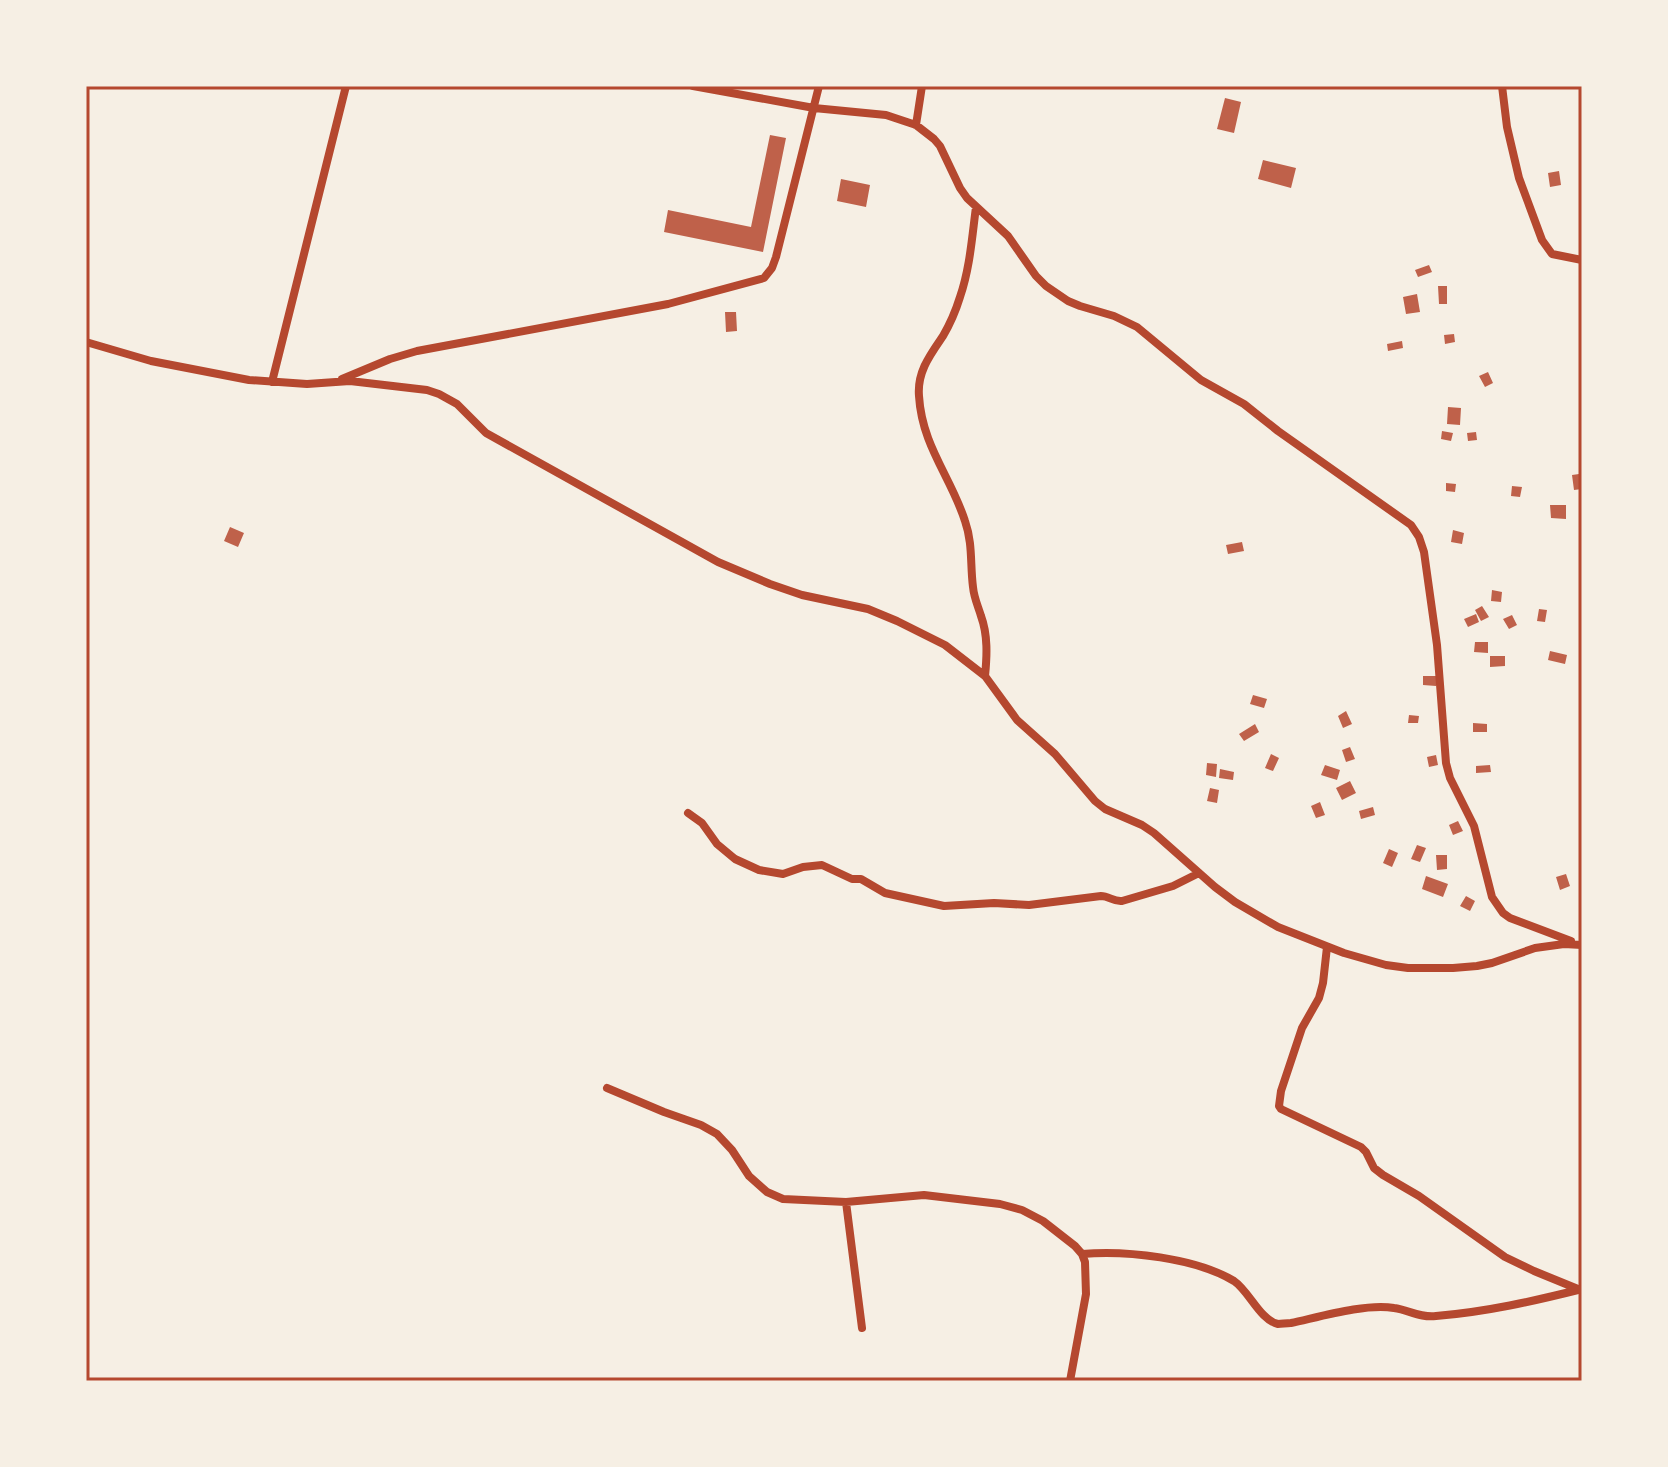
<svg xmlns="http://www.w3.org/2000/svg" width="1668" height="1467" font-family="Mulish,sans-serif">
	<rect width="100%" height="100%" fill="#f6efe4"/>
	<!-- building -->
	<path fill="#bf614a" d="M 1225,98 L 1241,102 L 1234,133 L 1217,129 Z
		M 770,135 L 786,138 L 763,252 L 664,232 L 668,210 L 751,227 Z
		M 1263,160 L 1296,168 L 1291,188 L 1258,179 Z
		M 1559,171 L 1561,185 L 1550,187 L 1548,173 Z
		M 841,179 L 870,185 L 866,207 L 837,201 Z
		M 1429,265 L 1432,272 L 1418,277 L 1415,270 Z
		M 1438,286 L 1447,286 L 1447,304 L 1439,304 Z
		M 1417,294 L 1420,312 L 1406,314 L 1403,297 Z
		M 725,312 L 736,312 L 737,331 L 726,332 Z
		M 1454,334 L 1455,342 L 1445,344 L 1444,335 Z
		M 1402,341 L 1403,348 L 1388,351 L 1387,344 Z
		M 1488,372 L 1493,383 L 1485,387 L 1479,376 Z
		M 1448,407 L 1461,408 L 1460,425 L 1447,424 Z
		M 1442,431 L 1453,433 L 1451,441 L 1441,439 Z
		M 1476,432 L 1477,440 L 1468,441 L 1467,433 Z
		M 1579,474 L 1582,489 L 1574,490 L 1572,475 Z
		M 1446,483 L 1456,484 L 1455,492 L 1446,491 Z
		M 1512,486 L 1522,487 L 1520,497 L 1511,496 Z
		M 1550,505 L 1566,505 L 1566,519 L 1551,518 Z
		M 230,527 L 244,533 L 238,547 L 224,541 Z
		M 1453,530 L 1464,533 L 1462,544 L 1451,542 Z
		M 1242,542 L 1244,551 L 1228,554 L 1226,545 Z
		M 1492,590 L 1502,592 L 1501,602 L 1491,601 Z
		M 1482,606 L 1489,617 L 1481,621 L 1475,610 Z
		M 1539,609 L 1547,610 L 1545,622 L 1537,621 Z
		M 1476,614 L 1479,622 L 1468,627 L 1464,619 Z
		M 1512,615 L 1517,625 L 1509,629 L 1503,619 Z
		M 1475,642 L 1488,642 L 1488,653 L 1474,652 Z
		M 1550,651 L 1567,655 L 1565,664 L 1548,660 Z
		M 1490,656 L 1505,656 L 1505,666 L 1490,667 Z
		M 1423,676 L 1437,676 L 1436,686 L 1423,685 Z
		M 1253,695 L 1267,699 L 1264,708 L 1250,704 Z
		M 1346,711 L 1352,724 L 1343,728 L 1338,716 Z
		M 1409,715 L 1419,716 L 1418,723 L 1408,723 Z
		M 1473,723 L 1487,724 L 1487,732 L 1473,732 Z
		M 1255,724 L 1259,732 L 1244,741 L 1239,734 Z
		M 1350,747 L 1355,759 L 1346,762 L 1342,750 Z
		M 1271,754 L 1279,758 L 1273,771 L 1265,768 Z
		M 1436,755 L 1438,765 L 1429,767 L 1427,757 Z
		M 1207,763 L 1217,764 L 1216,777 L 1206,775 Z
		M 1325,765 L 1340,770 L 1337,780 L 1321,775 Z
		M 1490,765 L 1491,772 L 1476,773 L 1476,766 Z
		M 1220,769 L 1234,772 L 1233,780 L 1219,778 Z
		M 1350,781 L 1356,793 L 1342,800 L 1336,788 Z
		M 1210,788 L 1219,790 L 1217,803 L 1207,801 Z
		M 1320,802 L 1325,815 L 1316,818 L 1311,806 Z
		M 1373,807 L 1375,815 L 1361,819 L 1359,811 Z
		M 1458,821 L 1463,831 L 1453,835 L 1449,825 Z
		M 1417,845 L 1426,848 L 1420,862 L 1411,859 Z
		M 1389,849 L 1398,853 L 1392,867 L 1383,863 Z
		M 1436,855 L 1447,855 L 1447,869 L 1437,870 Z
		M 1566,874 L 1570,886 L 1560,890 L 1556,877 Z
		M 1426,876 L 1448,884 L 1443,897 L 1422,889 Z
		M 1466,896 L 1475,901 L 1470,911 L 1460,906 Z"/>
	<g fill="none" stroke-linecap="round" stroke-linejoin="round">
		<!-- minor -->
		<path stroke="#b5482f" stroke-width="8" d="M 693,86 L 814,108 L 886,115 L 916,125 L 934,139 L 940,146 L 960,188 L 967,198 L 1008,236 L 1036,276 L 1046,286 L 1068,301 L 1080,306 L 1114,316 L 1137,327 L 1201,380 L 1244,404 L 1278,431 L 1411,525 L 1419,537 L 1424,552 L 1437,645 L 1446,763 L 1450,778 L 1474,826 L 1492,897 L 1503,913 L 1510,918 L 1571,941
			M 1502,86 L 1507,127 L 1519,178 L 1542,240 L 1552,254 L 1582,260
			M 916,125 L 922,86
			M 976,207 C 972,237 970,268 960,297 C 956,310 950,324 943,336 C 930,355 917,372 919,396 C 922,446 951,477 965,521 C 973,544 970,564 973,587 C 974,598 978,606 981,616 C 988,635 987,656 985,676
			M 86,342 L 151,361 L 249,380 L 307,384 L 350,381 L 427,390 L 439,394 L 457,404 L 486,433 L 718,562 L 770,584 L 802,595 L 868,609 L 897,621 L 945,645 L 985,676 L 1017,720 L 1055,754 L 1095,801 L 1105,809 L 1142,825 L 1154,833 L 1215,887 L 1235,902 L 1278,927 L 1344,953 L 1386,965 L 1408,968 L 1453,968 L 1477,966 L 1492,963 L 1535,948 L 1564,944 L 1582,945
			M 342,379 L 390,359 L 417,351 L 668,304 L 764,278 L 772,268 L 776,257 L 819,86
			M 272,382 L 346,86
			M 688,813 L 702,823 L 717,844 L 735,859 L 759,870 L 783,874 L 803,867 L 822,865 L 852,879 L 861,879 L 885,893 L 944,906 L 994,903 L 1029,905 L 1101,896 C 1109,896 1114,902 1122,901 L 1173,886 L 1199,873
			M 1327,947 L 1323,983 L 1319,998 L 1302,1028 L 1281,1091 L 1279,1106 L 1281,1109 L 1361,1147 L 1366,1152 L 1374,1168 L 1383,1175 L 1419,1196 L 1505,1257 L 1534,1271 L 1578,1289
			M 607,1088 L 664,1112 L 701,1125 L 717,1134 L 732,1150 L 749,1176 L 767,1192 L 783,1199 L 846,1202 L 924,1195 L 1000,1204 L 1022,1210 L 1043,1221 L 1075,1246 L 1082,1254 L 1085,1262 L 1086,1294 L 1070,1381
			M 846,1202 L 862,1328
			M 1082,1254 C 1126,1250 1196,1258 1234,1281 C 1249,1291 1260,1320 1278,1324 C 1282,1324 1286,1323 1291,1323 C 1319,1317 1366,1303 1394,1308 C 1409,1310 1420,1318 1436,1316 C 1486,1312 1534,1301 1582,1289"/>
	</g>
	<!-- border -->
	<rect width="1668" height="1467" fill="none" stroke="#f6efe4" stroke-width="176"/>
	<rect x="88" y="88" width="1492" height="1291" fill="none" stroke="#b5482f" stroke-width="3"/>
</svg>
